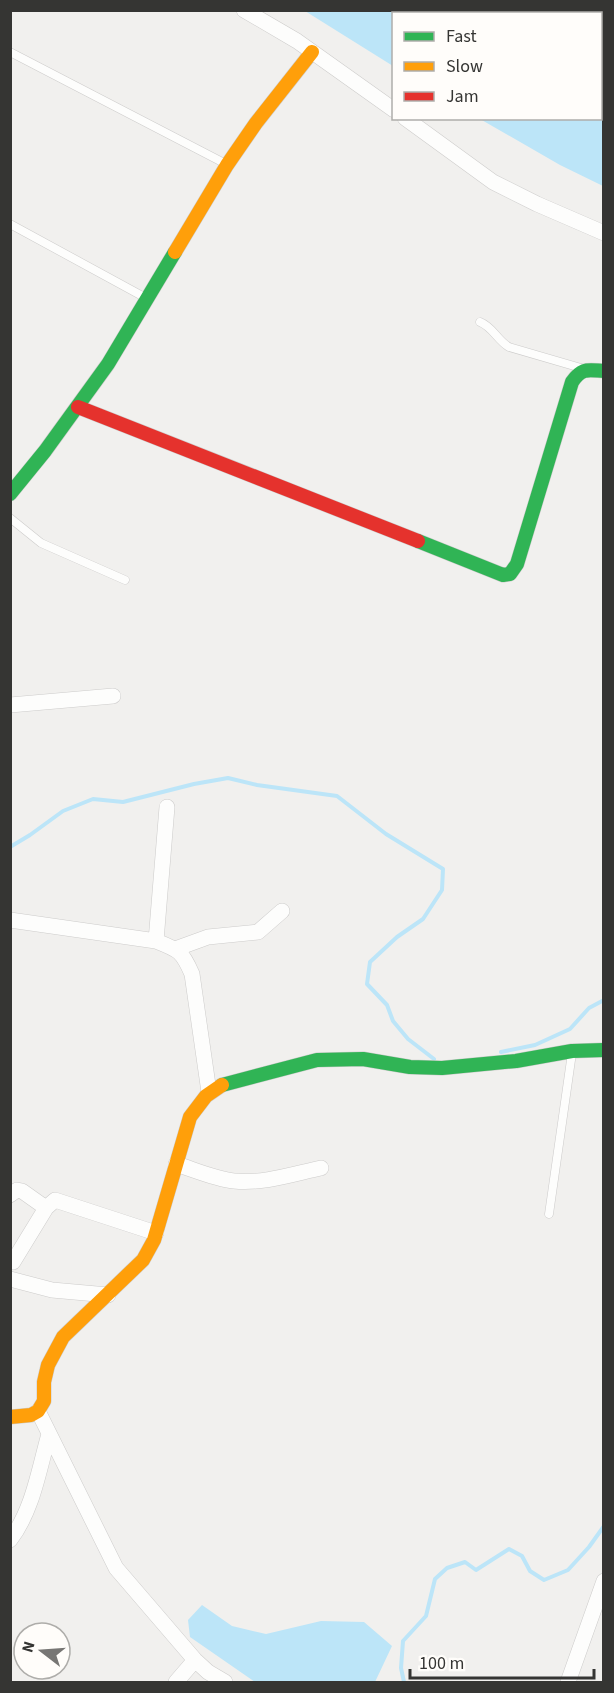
<svg xmlns="http://www.w3.org/2000/svg" width="614" height="1693" font-family="'Source Sans 3',sans-serif">
	<rect width="100%" height="100%" fill="#f1f0ee"/>
	<!-- water -->
	<path fill="#bce5f8" d="M 305,11 L 603,11 L 603,186 L 560,165 L 480,119 L 600,118 L 600,14 L 394,14 L 393,66 Z
		M 202,1605 L 232,1626 L 266,1634 L 321,1621 L 364,1622 L 392,1646 L 375,1682 L 255,1682 L 190,1637 L 188,1620 Z"/>
	<g fill="none" stroke-linecap="round" stroke-linejoin="round">
		<!-- stream -->
		<path stroke="#bce5f8" stroke-width="4" d="M 10,847 L 30,835 L 63,811 L 93,799 L 123,802 L 194,784 L 228,778 L 257,785 L 337,796 L 386,834 L 443,869 L 442,890 L 423,919 L 397,937 L 370,962 L 367,984 L 387,1005 L 393,1021 L 408,1039 L 434,1059
			M 501,1052 L 535,1045 L 570,1029 L 589,1008 L 604,1000
			M 404,1682 L 401,1668 L 403,1641 L 426,1616 L 435,1579 L 447,1568 L 465,1562 L 476,1570 L 509,1549 L 522,1556 L 530,1571 L 544,1580 L 568,1570 L 589,1547 L 604,1526"/>
		<defs>
			<path id="lane" d="M 10,52 L 226,164
				M 10,224 L 146,298
				M 480,322 C 493,327 497,340 509,347 L 581,368
				M 10,518 L 41,543 L 125,580
				M 549,1214 L 572,1053"/>
			<path id="street" d="M 244,10 L 297,41 L 394,110
				M 405,118 L 493,182 L 537,204 L 604,233
				M 10,705 L 113,696
				M 10,920 L 156,941 C 179,950 182,951 192,974 L 209,1092
				M 156,941 L 167,807
				M 175,949 L 208,937 L 258,932 L 282,911
				M 176,1164 C 195,1170 215,1179 234,1181 C 263,1184 293,1174 321,1168
				M 10,1195 L 17,1190 L 22,1191 L 46,1208
				M 13,1262 L 46,1208 L 55,1200 L 156,1233
				M 10,1279 L 52,1290 L 108,1295
				M 38,1411 L 116,1568 L 195,1660 L 208,1672 L 225,1682
				M 10,1540 C 33,1510 39,1469 49,1434
				M 176,1682 L 195,1660
				M 568,1682 L 604,1581"/>
			<path id="fast" d="M 10,494 L 45,451 L 108,364 L 175,252
				M 418,541 L 503,575 L 510,574 L 517,564 L 572,382 C 582,367 588,370 604,371
				M 222,1085 L 317,1060 L 363,1059 L 410,1067 L 442,1068 L 516,1061 L 572,1051 L 604,1050"/>
			<path id="slow" d="M 175,252 L 227,165 L 256,123 L 312,52
				M 10,1417 L 31,1415 L 38,1411 L 44,1401 L 44,1382 L 48,1365 L 63,1337 L 143,1260 L 154,1240 L 190,1117 L 206,1096 L 222,1085"/>
			<path id="jam" d="M 78,407 L 418,541"/>
		</defs>
		<!-- lane casing -->
		<use href="#lane" stroke="#cdcccb" stroke-width="9"/>
		<!-- street casing -->
		<use href="#street" stroke="#cdcccb" stroke-width="16"/>
		<!-- fast casing -->
		<use href="#fast" stroke="#cdcccb" stroke-width="15"/>
		<!-- slow casing -->
		<use href="#slow" stroke="#cdcccb" stroke-width="15"/>
		<!-- jam casing -->
		<use href="#jam" stroke="#cdcccb" stroke-width="15"/>
		<!-- lane -->
		<use href="#lane" stroke="#fdfdfc" stroke-width="8"/>
		<!-- street -->
		<use href="#street" stroke="#fdfdfc" stroke-width="15"/>
		<!-- fast -->
		<use href="#fast" stroke="#30b455" stroke-width="14"/>
		<!-- slow -->
		<use href="#slow" stroke="#ff9f0a" stroke-width="14"/>
		<!-- jam -->
		<use href="#jam" stroke="#e5322d" stroke-width="14"/>
	</g>
	<!-- border -->
	<rect width="614" height="1693" fill="none" stroke="#353533" stroke-width="24"/>
	<!-- legend -->
	<rect x="392" y="12" width="210" height="108" fill="#fffdfa" stroke="#aeadaa" stroke-width="1.5"/>
	<rect x="404" y="32" width="30" height="9" fill="#30b455" stroke="#aeadaa" stroke-width="1.5"/>
	<text x="446" y="42" font-size="18" fill="#353533">Fast</text>
	<rect x="404" y="62" width="30" height="9" fill="#ff9f0a" stroke="#aeadaa" stroke-width="1.5"/>
	<text x="446" y="72" font-size="18" fill="#353533">Slow</text>
	<rect x="404" y="92" width="30" height="9" fill="#e5322d" stroke="#aeadaa" stroke-width="1.5"/>
	<text x="446" y="102" font-size="18" fill="#353533">Jam</text>
	<!-- north arrow -->
	<g transform="translate(42 1651) rotate(287)"><circle r="28" fill="#fffdfa" stroke="#aeadaa" stroke-width="1.5"/>
	<path d="M0-4.5L10 22L0 15L-10 22Z" fill="#777674"/>
	<text y="-9" font-size="16" font-weight="bold" text-anchor="middle" fill="#353533">N</text>
	</g>
	<!-- scale -->
	<path d="M410 1669v9h184v-9" fill="none" stroke="#353533" stroke-width="3"/>
	<text x="419" y="1669" font-size="18" fill="#353533" stroke="#fffdfa" stroke-width="4.5" paint-order="stroke">100 m</text>
</svg>
